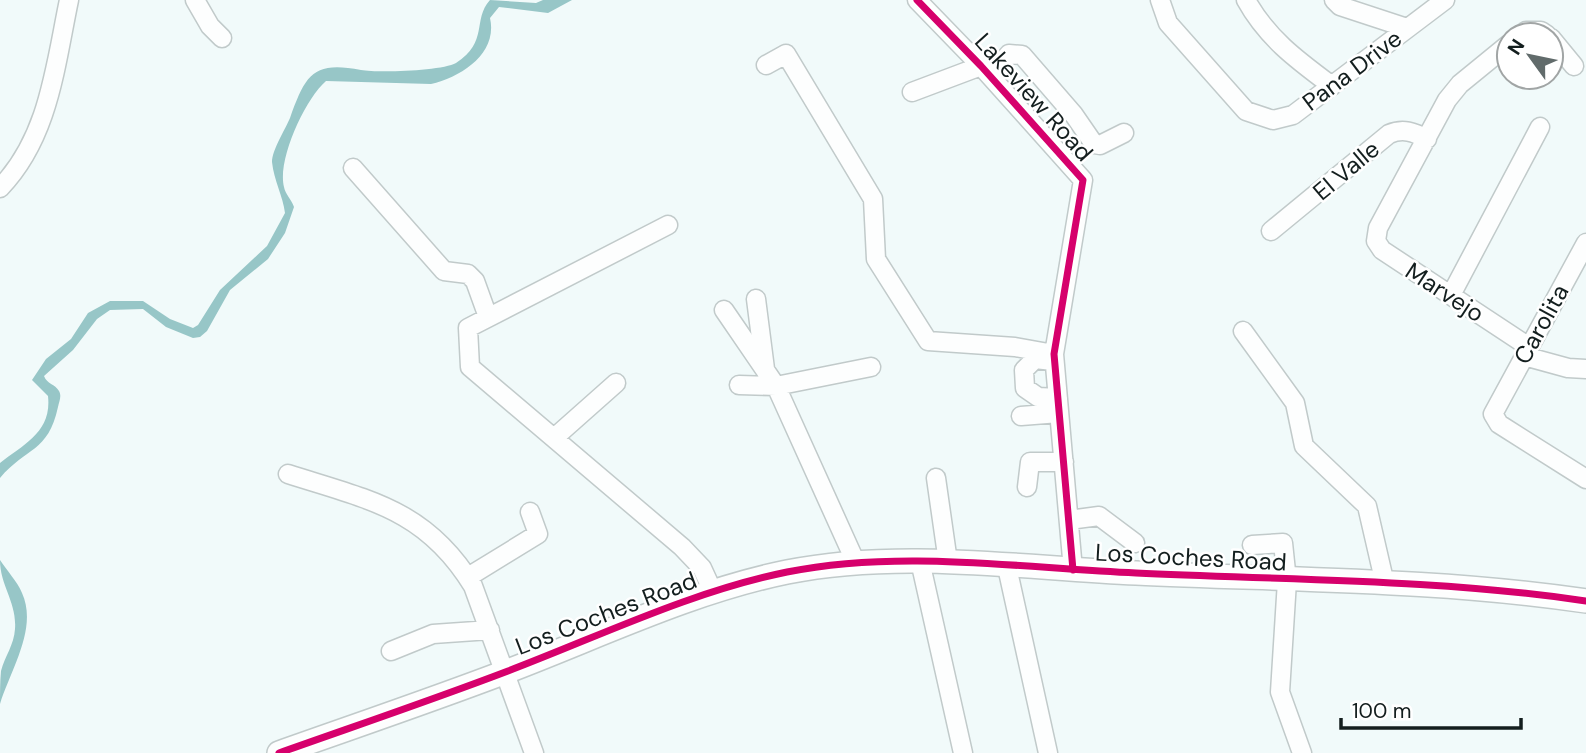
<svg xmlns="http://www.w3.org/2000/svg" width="1586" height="753" font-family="'DM Sans',sans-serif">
	<rect width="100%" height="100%" fill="#f1fafa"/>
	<!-- water -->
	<path fill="#97c6c7" d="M 490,0 L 536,3 L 543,0 L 572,0 L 548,13 L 499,7 L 490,18 C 498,53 462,77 431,84 L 326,81 C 305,99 277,160 284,187 C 285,194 292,200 294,207 L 285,233 L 268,259 L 230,290 L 207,331 L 200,337 L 193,338 L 166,327 L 143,309 L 110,310 L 97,319 L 73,350 L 44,376 C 47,384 55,384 59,391 C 62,396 59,402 58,407 C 48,453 26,447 0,478 L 0,463 C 24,444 52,432 48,396 L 32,380 L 46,359 L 71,339 L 88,313 L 110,301 L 143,301 L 170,319 L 193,328 L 198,325 L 220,290 L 267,246 L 285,213 C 283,196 274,181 272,162 C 272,150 285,130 290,118 C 306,74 313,61 361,70 C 378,73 442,71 456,63 C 489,42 472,20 490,0 Z
		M 0,560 C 7,571 17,581 22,593 C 38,628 11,669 0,704 C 0,694 0,681 1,671 C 5,656 14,645 15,629 C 17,602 0,586 0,560 Z"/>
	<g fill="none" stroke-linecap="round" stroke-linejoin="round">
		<defs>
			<path id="minor" d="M 195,0 L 210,26 L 222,38
				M 917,0 L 981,66 L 1083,180 L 1054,354 L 1073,570
				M 1160,0 L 1168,23 L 1246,111 L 1273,120 L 1293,115 L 1445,0
				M 1246,0 C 1267,38 1297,60 1332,86
				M 1334,0 L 1340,6 L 1407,28
				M 1521,35 L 1526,31 L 1541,31 L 1547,35
				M 1551,38 L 1574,66
				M 1509,44 L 1460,84 L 1447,100 L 1378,228 L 1376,241 L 1382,250 L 1529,347
				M 766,65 L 786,54 L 873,199 L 876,259 L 928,341 L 1015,347 L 1054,354
				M 990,76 L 1009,54 L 1022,55 L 1074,115 L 1094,144 L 1100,145 L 1124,133
				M 912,92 L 981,66
				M 353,168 L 444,271 L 468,274 L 475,281 L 488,317
				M 0,188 C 49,137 55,67 69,0
				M 668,225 L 468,328 L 470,367 L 682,547 L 702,568 L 713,592
				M 1271,231 L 1389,134 C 1403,128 1414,132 1427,139
				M 1586,243 L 1493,414 L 1499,424 L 1586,479
				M 1451,295 L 1540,127
				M 756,299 L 765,369
				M 724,310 L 776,386 L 856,563
				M 1243,331 L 1295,403 L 1304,446 L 1367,506 L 1385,584
				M 1524,356 L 1568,368 L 1586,369
				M 1053,361 L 1035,359 L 1024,370 L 1025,388 L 1038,397 L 1058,398
				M 739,385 L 776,386 L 871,367
				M 1021,416 L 1059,413
				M 554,438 L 616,383
				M 288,474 C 369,500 426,509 473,586 L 534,753
				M 936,478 L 948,562
				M 1027,487 L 1030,462 L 1064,462
				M 1069,520 L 1099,516 L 1135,543
				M 1252,545 L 1283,543 L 1287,581 L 1280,692 L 1302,753
				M 920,561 L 963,753
				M 1007,567 L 1048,753
				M 468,577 L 538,534 L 530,512
				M 391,651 L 433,634 L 490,630"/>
			<path id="major" d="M 279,753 C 355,726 432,700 508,671 C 600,636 690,592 787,572 C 901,549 1020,568 1136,573 C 1285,580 1438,579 1586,601"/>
		</defs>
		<!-- minor casing -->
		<use href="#minor" stroke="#c1caca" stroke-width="21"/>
		<!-- major casing -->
		<use href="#major" stroke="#c1caca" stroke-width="26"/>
		<!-- minor -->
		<use href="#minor" stroke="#fdfefe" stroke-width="18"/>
		<!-- major -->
		<use href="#major" stroke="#fdfefe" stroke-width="23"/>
		<defs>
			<path id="cycleway" d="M 917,0 L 981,66 L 1083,180 L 1054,354 L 1073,570
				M 279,753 C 355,726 432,700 508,671 C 600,636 690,592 787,572 C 901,549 1020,568 1136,573 C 1285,580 1438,579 1586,601"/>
		</defs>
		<!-- cycleway casing -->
		<use href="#cycleway" stroke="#fff" stroke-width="11"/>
		<!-- cycleway -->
		<use href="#cycleway" stroke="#d6006c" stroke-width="7"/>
	</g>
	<g text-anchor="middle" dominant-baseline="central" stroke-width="5" stroke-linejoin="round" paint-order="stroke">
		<!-- street labels -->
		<g font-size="24" fill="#131e1e" stroke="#fff">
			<text transform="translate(1352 70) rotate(-37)">Pana Drive</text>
			<text transform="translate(1034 97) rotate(48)">Lakeview Road</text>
			<text transform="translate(1346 170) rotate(-40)">El Valle</text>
			<text transform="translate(1445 292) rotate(33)">Marvejo</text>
			<text transform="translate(1541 324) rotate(-61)">Carolita</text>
			<text transform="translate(1191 557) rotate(3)">Los Coches Road</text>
			<text transform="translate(606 613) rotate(-21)">Los Coches Road</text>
		</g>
	</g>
	<!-- north arrow -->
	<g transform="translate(1530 56) rotate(303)"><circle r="33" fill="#ffffff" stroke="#a1a5a5" stroke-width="2"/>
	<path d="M0-5L12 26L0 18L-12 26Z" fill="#616b6b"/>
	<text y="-10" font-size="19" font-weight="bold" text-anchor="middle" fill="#131e1e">N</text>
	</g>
	<!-- scale -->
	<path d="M1341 718v10h180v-10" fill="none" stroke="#131e1e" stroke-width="3.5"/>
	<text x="1352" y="718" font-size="21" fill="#131e1e" stroke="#ffffff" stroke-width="5" paint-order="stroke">100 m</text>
</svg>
